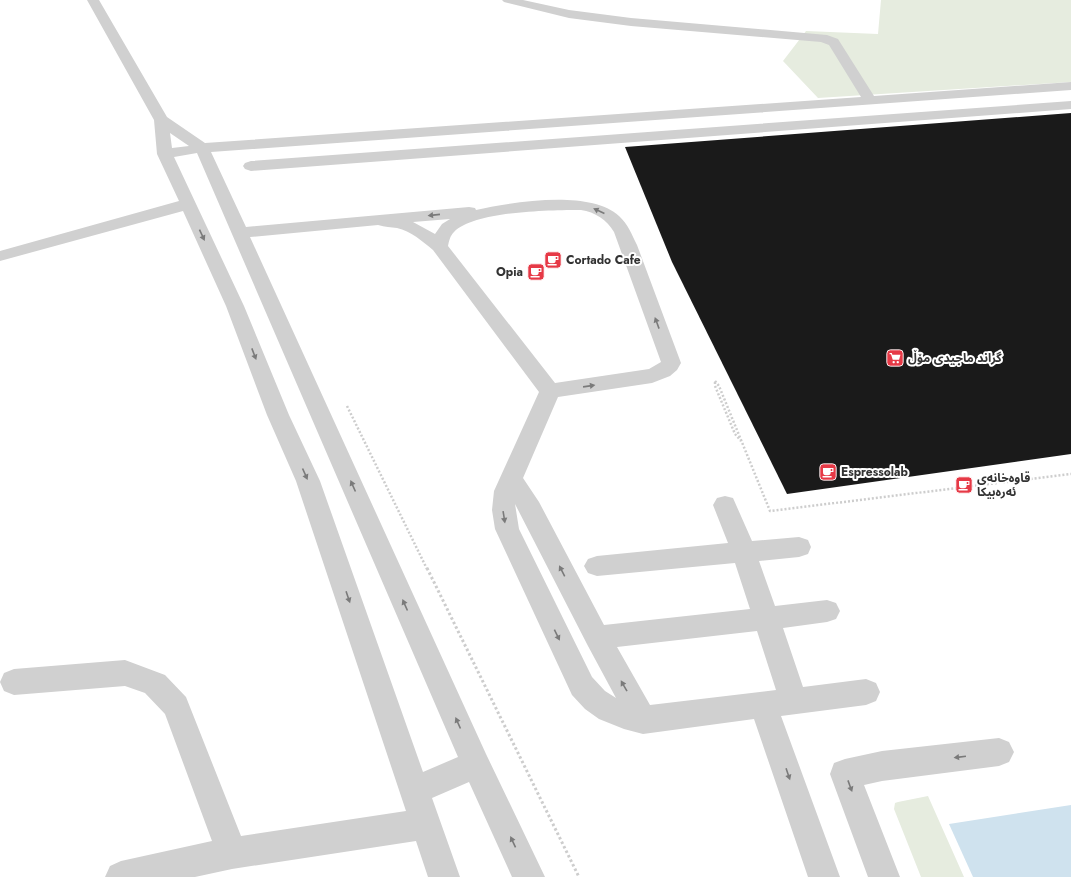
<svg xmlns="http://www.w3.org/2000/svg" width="1071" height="877" font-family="Jost,'Noto Sans Arabic',sans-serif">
	<rect width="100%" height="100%" fill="#fff"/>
	<!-- green -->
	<path fill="#e6ecdf" d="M 881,0 L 1071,0 L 1071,82 L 818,98 L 783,61 L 806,31 L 878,34 Z
		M 928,796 L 964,877 L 921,877 L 894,809 L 895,803 L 898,802 Z"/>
	<!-- water -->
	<path fill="#cfe2ee" d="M 1071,805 L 1071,877 L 973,877 L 949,824 Z"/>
	<!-- building -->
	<path fill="#1a1a1a" d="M 1071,113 L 1071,454 L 787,494 L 672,262 L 625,147 Z"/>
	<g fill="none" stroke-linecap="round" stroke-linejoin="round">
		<!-- path-far1 -->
		<path stroke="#cdcdcd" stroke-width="2.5" stroke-dasharray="2 2" stroke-linecap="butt" d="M 715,381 L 719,386 L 770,511 L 1071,474
			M 715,382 L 715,386 L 735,434 L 741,441
			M 347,406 L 427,569"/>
		<!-- path -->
		<path stroke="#cdcdcd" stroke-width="3" stroke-dasharray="2.5 2.5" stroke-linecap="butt" d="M 427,568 L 579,877"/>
		<!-- minor -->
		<path fill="#d0d0d0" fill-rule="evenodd" d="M 87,0 L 99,0 L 167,117 L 205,143 L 861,97 L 829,45 L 821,42 L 631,26 L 569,18 L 504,2 L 502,0 L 523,0 L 569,10 L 631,18 L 827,35 L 838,39 L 874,96 L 1071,82 L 1071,90 L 211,152 L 246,227 L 469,207 L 475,208 L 476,210 C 512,202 590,189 619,216 C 628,224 632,235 637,245 L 681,363 L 677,370 L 670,376 L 652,383 L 558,397 L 523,478 L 539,502 L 604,625 L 750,609 L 735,563 L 597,576 L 588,573 L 584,566 L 588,559 L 597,556 L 728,543 L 713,505 L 717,498 L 725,496 L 733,498 L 752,541 L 799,537 L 808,540 L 811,547 L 808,554 L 799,557 L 759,561 L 775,606 L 827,600 L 836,603 L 840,611 L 836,619 L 827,622 L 783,628 L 803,687 L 866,679 L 876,683 L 880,692 L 876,701 L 866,705 L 781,716 L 840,877 L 808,877 L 754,719 L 643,734 L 624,729 L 599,719 L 585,709 L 572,695 L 495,529 L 492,510 L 494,491 L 539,392 L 433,250 C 422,241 411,231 397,228 C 391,227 385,227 378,225 L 250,237 L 486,754 L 545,877 L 512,877 L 469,782 L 432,798 L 460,877 L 428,877 L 416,841 L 232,869 L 195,877 L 105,877 L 110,866 L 121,861 L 212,841 L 165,714 L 145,693 L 125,686 L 14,695 L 4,691 L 0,682 L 4,673 L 14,669 L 125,660 L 165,675 L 186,697 L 241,836 L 406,811 L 296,481 L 267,415 L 226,306 L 183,211 L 0,261 L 0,251 L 179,201 L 157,154 L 154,120 ZM 170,133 L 189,146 L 172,148 ZM 197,153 L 458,757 L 423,772 L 320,481 L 289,415 L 244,306 L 174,157 ZM 581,210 C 595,212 607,220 614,232 L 661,362 L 649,369 L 555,383 L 448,246 C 449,241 450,236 454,232 C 475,211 551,210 581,210 ZM 450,219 L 442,224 L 435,234 L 413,222 ZM 515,504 L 588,646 L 616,698 L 605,691 L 592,677 L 519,529 ZM 757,631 L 776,690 L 650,705 L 617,647 Z
			M 1071,101 L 1071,109 L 251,171 L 245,169 L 243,166 L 245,163 L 251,161 Z
			M 999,738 L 1009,742 L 1014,752 L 1009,762 L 999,766 L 882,781 L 864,785 L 900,877 L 868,877 L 830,774 L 834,763 L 845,759 L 882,751 Z"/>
	</g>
	<!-- one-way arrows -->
	<defs><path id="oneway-solid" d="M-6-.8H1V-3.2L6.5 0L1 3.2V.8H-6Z"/></defs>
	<g fill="#7a7a7a">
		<use href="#oneway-solid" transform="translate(599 211) rotate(-155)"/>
		<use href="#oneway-solid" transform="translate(434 215) rotate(174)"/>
		<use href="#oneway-solid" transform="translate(202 235) rotate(65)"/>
		<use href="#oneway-solid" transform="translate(657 323) rotate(-110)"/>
		<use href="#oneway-solid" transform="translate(254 354) rotate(69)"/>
		<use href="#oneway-solid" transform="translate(589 386) rotate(-8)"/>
		<use href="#oneway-solid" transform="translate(305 474) rotate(66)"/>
		<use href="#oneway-solid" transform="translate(353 486) rotate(-114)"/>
		<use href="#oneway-solid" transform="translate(504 517) rotate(81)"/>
		<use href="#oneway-solid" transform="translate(562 571) rotate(-117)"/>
		<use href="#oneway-solid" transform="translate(348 597) rotate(71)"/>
		<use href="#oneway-solid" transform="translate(405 605) rotate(-114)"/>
		<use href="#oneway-solid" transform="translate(557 635) rotate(64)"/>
		<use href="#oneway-solid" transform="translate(624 686) rotate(-120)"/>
		<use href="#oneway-solid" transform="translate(458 723) rotate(-114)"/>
		<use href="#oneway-solid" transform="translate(960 757) rotate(173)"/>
		<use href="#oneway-solid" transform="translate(788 774) rotate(71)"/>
		<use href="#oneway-solid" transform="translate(850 786) rotate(70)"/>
		<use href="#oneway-solid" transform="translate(513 842) rotate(-115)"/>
	</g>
	<!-- icons -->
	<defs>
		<symbol id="cafe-square" viewBox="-11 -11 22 22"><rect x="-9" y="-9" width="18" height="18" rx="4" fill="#e63946" stroke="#fff"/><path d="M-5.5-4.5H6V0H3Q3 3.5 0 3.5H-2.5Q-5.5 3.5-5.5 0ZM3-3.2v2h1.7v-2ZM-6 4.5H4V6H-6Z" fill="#fff"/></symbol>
		<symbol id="supermarket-square" viewBox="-11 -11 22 22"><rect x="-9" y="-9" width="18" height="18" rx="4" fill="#e63946" stroke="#fff"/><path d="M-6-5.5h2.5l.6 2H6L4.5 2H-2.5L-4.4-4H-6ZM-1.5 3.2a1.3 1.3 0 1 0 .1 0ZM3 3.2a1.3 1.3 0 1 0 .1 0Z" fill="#fff"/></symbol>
	</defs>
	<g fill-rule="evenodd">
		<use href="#cafe-square" x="543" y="250" width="20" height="20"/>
		<use href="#cafe-square" x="526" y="262" width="20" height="20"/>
		<use href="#supermarket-square" x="885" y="348" width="20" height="20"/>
		<use href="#cafe-square" x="818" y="462" width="20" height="20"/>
		<use href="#cafe-square" x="954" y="475" width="20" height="20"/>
	</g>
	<g text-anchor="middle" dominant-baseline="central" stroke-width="4" stroke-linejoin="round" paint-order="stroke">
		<!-- poi labels -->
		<g font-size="12" font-weight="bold" fill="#333" stroke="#fff" text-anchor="start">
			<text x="566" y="260">Cortado Cafe</text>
			<text x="523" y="272" text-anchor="end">Opia</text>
			<text x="908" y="358">گراند ماجیدی مۆڵ</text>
			<text x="841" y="472">Espressolab</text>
			<text x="977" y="478">قاوەخانەی<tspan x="977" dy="14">ئەرەبیکا</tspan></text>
		</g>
	</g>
</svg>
